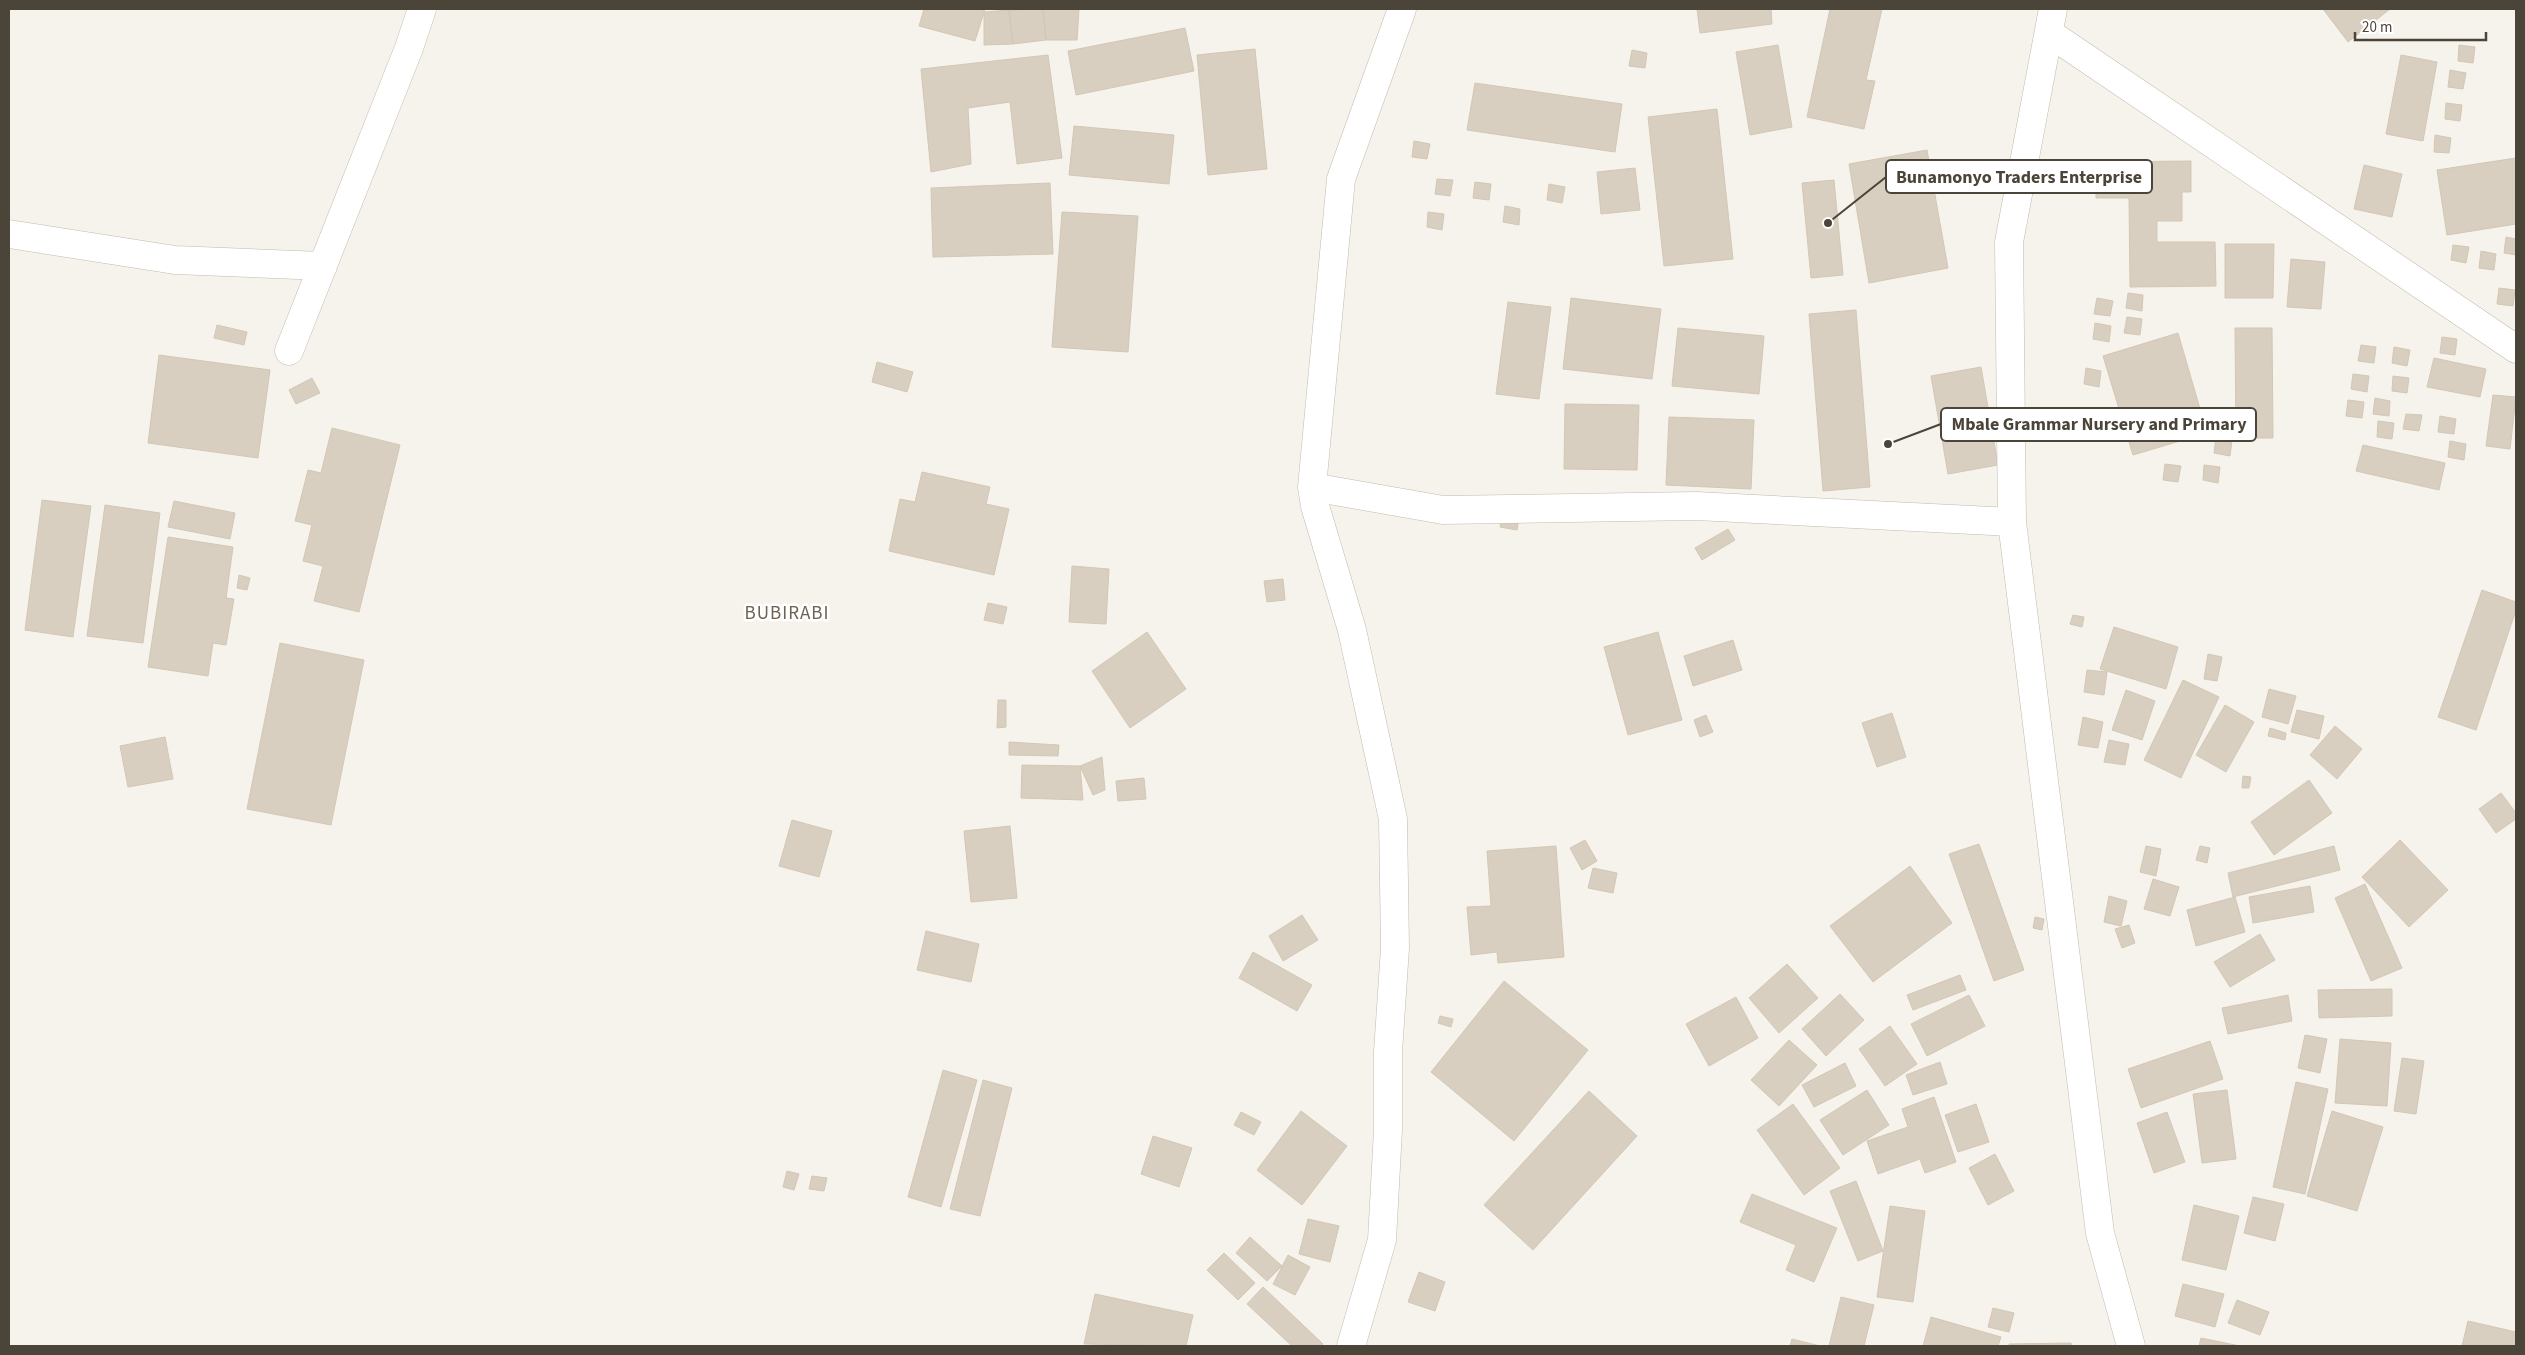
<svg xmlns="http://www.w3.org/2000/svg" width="2525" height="1355" font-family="'Source Sans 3',sans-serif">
	<rect width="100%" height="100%" fill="#f6f3ec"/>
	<!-- building -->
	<path fill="#d8cfc1" stroke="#d3c7b4" d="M 924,9 L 985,9 L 975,41 L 919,26 Z
		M 1043,9 L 1079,9 L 1077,40 L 1046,40 Z
		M 1043,9 L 1046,40 L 1013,44 L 1009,10 Z
		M 1697,9 L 1771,9 L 1772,24 L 1700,33 Z
		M 1830,9 L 1882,9 L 1866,80 L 1875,81 L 1864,129 L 1807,117 Z
		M 2323,9 L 2390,9 L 2348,42 Z
		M 1009,10 L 1013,44 L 984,45 L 984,12 Z
		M 1185,28 L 1194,71 L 1076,95 L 1068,51 Z
		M 1778,45 L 1792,127 L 1750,135 L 1736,52 Z
		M 2459,45 L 2475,47 L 2473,63 L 2458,61 Z
		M 1255,49 L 1267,169 L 1208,175 L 1197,55 Z
		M 1632,50 L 1647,53 L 1645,68 L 1629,66 Z
		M 1048,55 L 1062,158 L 1017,164 L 1010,102 L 968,108 L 971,164 L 931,172 L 921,69 Z
		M 2401,55 L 2437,62 L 2423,141 L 2386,134 Z
		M 2450,70 L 2466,73 L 2463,89 L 2448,87 Z
		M 1475,83 L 1622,104 L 1615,152 L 1467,130 Z
		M 2446,103 L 2462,105 L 2460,121 L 2445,119 Z
		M 1717,109 L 1733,259 L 1664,266 L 1648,117 Z
		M 1074,126 L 1174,135 L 1169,184 L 1069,175 Z
		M 2435,135 L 2451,138 L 2449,153 L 2434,152 Z
		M 1414,141 L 1430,144 L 1427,159 L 1412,157 Z
		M 1927,150 L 1948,268 L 1869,283 L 1849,164 Z
		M 2516,158 L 2516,224 L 2447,235 L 2437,170 Z
		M 2191,161 L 2191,192 L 2182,192 L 2182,221 L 2157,221 L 2157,242 L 2215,242 L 2216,286 L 2130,287 L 2129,198 L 2096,198 L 2097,162 Z
		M 2364,165 L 2402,174 L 2392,217 L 2354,209 Z
		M 1635,168 L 1640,210 L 1601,214 L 1597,172 Z
		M 1437,179 L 1453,180 L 1450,196 L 1435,194 Z
		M 1834,180 L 1843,275 L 1811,278 L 1802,183 Z
		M 1475,182 L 1491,184 L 1489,200 L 1473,198 Z
		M 1050,183 L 1053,254 L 933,257 L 931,188 Z
		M 1549,184 L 1565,187 L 1562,203 L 1547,200 Z
		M 1505,206 L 1520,209 L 1519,225 L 1503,222 Z
		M 1062,212 L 1138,216 L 1128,352 L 1052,347 Z
		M 1428,212 L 1444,214 L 1442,230 L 1427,227 Z
		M 2506,237 L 2516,239 L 2516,255 L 2504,253 Z
		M 2225,244 L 2274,244 L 2273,298 L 2225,298 Z
		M 2453,245 L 2469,247 L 2466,263 L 2451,260 Z
		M 2481,251 L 2496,254 L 2494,270 L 2479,268 Z
		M 2291,259 L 2325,262 L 2321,309 L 2287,307 Z
		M 2499,288 L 2515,290 L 2513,306 L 2497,304 Z
		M 2128,293 L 2143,295 L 2142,311 L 2126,308 Z
		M 1571,298 L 1661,309 L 1652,379 L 1563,369 Z
		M 2097,298 L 2113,301 L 2110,316 L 2094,314 Z
		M 1508,302 L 1551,307 L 1539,399 L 1496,394 Z
		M 1856,310 L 1870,487 L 1823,491 L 1809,314 Z
		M 2127,317 L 2142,319 L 2140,335 L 2124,333 Z
		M 2095,323 L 2111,326 L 2109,342 L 2093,339 Z
		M 217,325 L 247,332 L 244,345 L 214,338 Z
		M 1678,328 L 1764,336 L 1759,394 L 1672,386 Z
		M 2235,328 L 2272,328 L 2273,438 L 2236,438 Z
		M 2178,333 L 2207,433 L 2133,455 L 2103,356 Z
		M 2442,337 L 2457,339 L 2455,355 L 2440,353 Z
		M 2361,345 L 2376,347 L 2374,363 L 2358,361 Z
		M 2394,347 L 2410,350 L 2407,366 L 2392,363 Z
		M 159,355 L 270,370 L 258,458 L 148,443 Z
		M 2434,358 L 2486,369 L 2480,397 L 2427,387 Z
		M 877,362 L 913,372 L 907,392 L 872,382 Z
		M 1981,367 L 1998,465 L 1948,474 L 1931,376 Z
		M 2086,368 L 2101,371 L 2099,387 L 2084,384 Z
		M 2353,374 L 2369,376 L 2367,392 L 2351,389 Z
		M 2393,376 L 2409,378 L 2407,393 L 2392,391 Z
		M 312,378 L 320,393 L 296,404 L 289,390 Z
		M 2493,395 L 2516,397 L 2510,449 L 2486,446 Z
		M 2375,398 L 2390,401 L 2389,416 L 2373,414 Z
		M 2348,400 L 2364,402 L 2362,418 L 2346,416 Z
		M 1565,404 L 1639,405 L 1637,470 L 1564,469 Z
		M 2406,414 L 2422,415 L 2419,431 L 2403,429 Z
		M 2440,416 L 2456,419 L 2454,434 L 2438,432 Z
		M 1669,417 L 1754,420 L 1751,489 L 1666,485 Z
		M 2378,421 L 2394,423 L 2392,439 L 2377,437 Z
		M 332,428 L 400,445 L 359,612 L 314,601 L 323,566 L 303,561 L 312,525 L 295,521 L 308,470 L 321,473 Z
		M 2216,437 L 2232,440 L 2230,456 L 2214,453 Z
		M 2450,441 L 2466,444 L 2464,460 L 2448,457 Z
		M 2363,445 L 2445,463 L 2439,490 L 2356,471 Z
		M 2165,464 L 2181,466 L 2178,482 L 2163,480 Z
		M 2204,465 L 2220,467 L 2218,483 L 2203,480 Z
		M 922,472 L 990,487 L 986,504 L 1009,509 L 994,575 L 889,551 L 900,499 L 915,502 Z
		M 42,500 L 91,506 L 73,637 L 25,630 Z
		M 174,501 L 235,513 L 230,539 L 168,527 Z
		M 1505,502 L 1521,505 L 1517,530 L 1500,527 Z
		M 105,505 L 160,513 L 143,643 L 87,636 Z
		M 1728,529 L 1735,540 L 1702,560 L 1695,548 Z
		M 168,537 L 233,547 L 226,598 L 234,599 L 226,645 L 213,643 L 208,676 L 148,667 Z
		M 1072,566 L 1109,569 L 1106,624 L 1069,622 Z
		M 239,575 L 250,578 L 247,590 L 237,588 Z
		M 1283,579 L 1285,600 L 1267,602 L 1264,581 Z
		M 2482,590 L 2516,602 L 2516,610 L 2476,730 L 2438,717 Z
		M 988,603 L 1007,607 L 1003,624 L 984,620 Z
		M 2073,615 L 2084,617 L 2082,627 L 2070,624 Z
		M 2114,627 L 2178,647 L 2166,689 L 2100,669 Z
		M 1147,632 L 1186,689 L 1130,728 L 1092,671 Z
		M 1658,632 L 1682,720 L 1628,735 L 1604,647 Z
		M 1733,640 L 1742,670 L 1693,686 L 1684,656 Z
		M 280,643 L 364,660 L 331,825 L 247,809 Z
		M 2208,654 L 2222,657 L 2217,681 L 2204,679 Z
		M 2087,670 L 2107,672 L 2104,695 L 2084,692 Z
		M 2183,680 L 2219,697 L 2181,778 L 2144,760 Z
		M 2269,689 L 2296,696 L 2288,724 L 2262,717 Z
		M 2126,690 L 2155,701 L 2142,740 L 2112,730 Z
		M 998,700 L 1006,700 L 1006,727 L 997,728 Z
		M 2225,705 L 2254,722 L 2226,772 L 2196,755 Z
		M 2297,710 L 2324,716 L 2319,739 L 2291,732 Z
		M 1892,713 L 1906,757 L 1877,767 L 1862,723 Z
		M 1706,715 L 1713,732 L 1700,737 L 1694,720 Z
		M 2083,717 L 2103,722 L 2098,748 L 2078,745 Z
		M 2335,726 L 2362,749 L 2337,779 L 2310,755 Z
		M 2270,728 L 2286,733 L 2285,740 L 2268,736 Z
		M 165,737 L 173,779 L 128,787 L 120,746 Z
		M 2109,740 L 2129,744 L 2125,765 L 2104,762 Z
		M 1009,742 L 1059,745 L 1058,756 L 1009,755 Z
		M 1102,757 L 1105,790 L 1093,795 L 1080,766 Z
		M 1022,765 L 1080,766 L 1083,800 L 1021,798 Z
		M 2243,776 L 2251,777 L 2249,788 L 2242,788 Z
		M 1144,778 L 1146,799 L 1118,801 L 1116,781 Z
		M 2309,780 L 2332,813 L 2274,855 L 2251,822 Z
		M 2501,793 L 2516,813 L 2516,819 L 2496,833 L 2479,809 Z
		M 792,820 L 832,831 L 819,877 L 779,866 Z
		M 1010,826 L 1017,898 L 971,902 L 964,831 Z
		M 1585,840 L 1597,861 L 1582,870 L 1570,848 Z
		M 2400,840 L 2448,890 L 2409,927 L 2362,877 Z
		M 1979,844 L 2024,970 L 1994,981 L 1949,854 Z
		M 1556,846 L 1564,957 L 1498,963 L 1497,952 L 1471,955 L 1467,907 L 1491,906 L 1487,851 Z
		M 2146,846 L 2161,849 L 2156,876 L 2140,872 Z
		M 2200,846 L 2210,848 L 2207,863 L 2196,860 Z
		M 2334,846 L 2340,870 L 2233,897 L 2228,873 Z
		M 1910,866 L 1952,923 L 1873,982 L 1830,926 Z
		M 1593,868 L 1617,873 L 1613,893 L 1588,888 Z
		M 2153,879 L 2179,887 L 2170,916 L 2144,909 Z
		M 2365,884 L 2402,968 L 2371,981 L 2335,898 Z
		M 2310,886 L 2314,912 L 2253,923 L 2249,897 Z
		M 2109,896 L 2127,901 L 2121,926 L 2104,922 Z
		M 2235,897 L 2245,932 L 2196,946 L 2187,910 Z
		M 1302,915 L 1318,940 L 1283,961 L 1269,936 Z
		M 2035,917 L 2044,919 L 2042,930 L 2033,928 Z
		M 2129,925 L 2135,943 L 2122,948 L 2115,929 Z
		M 926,931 L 979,944 L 971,982 L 917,970 Z
		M 2260,934 L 2275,960 L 2230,987 L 2214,962 Z
		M 1253,952 L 1312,985 L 1297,1011 L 1239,978 Z
		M 1787,964 L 1818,998 L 1779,1033 L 1749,998 Z
		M 1960,975 L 1966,990 L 1913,1010 L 1907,995 Z
		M 1504,981 L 1588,1050 L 1514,1141 L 1431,1072 Z
		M 2392,989 L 2392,1016 L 2319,1018 L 2318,990 Z
		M 1840,994 L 1864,1020 L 1826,1056 L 1802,1029 Z
		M 1969,995 L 1985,1026 L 1927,1056 L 1911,1024 Z
		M 2288,995 L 2292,1021 L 2228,1034 L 2222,1008 Z
		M 1736,997 L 1758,1038 L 1709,1066 L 1686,1024 Z
		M 1440,1016 L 1453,1019 L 1451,1027 L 1438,1023 Z
		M 1890,1026 L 1917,1064 L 1885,1086 L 1859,1049 Z
		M 2305,1035 L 2327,1039 L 2320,1073 L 2298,1068 Z
		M 2340,1039 L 2391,1043 L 2387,1106 L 2335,1103 Z
		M 1789,1040 L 1817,1065 L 1779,1106 L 1751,1080 Z
		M 2210,1041 L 2223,1079 L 2141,1108 L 2128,1069 Z
		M 2402,1058 L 2424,1061 L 2416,1114 L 2394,1111 Z
		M 1940,1062 L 1947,1084 L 1913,1095 L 1906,1075 Z
		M 1845,1063 L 1856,1086 L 1814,1107 L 1802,1085 Z
		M 943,1070 L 977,1080 L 941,1207 L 908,1197 Z
		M 983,1080 L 1012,1088 L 980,1216 L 950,1209 Z
		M 2296,1082 L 2328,1089 L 2305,1194 L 2273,1187 Z
		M 1867,1090 L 1889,1125 L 1843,1155 L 1820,1120 Z
		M 2227,1090 L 2236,1159 L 2202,1163 L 2193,1094 Z
		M 1589,1091 L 1637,1136 L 1533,1250 L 1484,1205 Z
		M 1934,1097 L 1956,1162 L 1925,1173 L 1920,1159 L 1878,1174 L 1867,1141 L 1908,1127 L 1902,1109 Z
		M 1793,1104 L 1840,1168 L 1804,1195 L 1757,1130 Z
		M 1976,1104 L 1989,1142 L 1958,1152 L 1945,1115 Z
		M 1301,1111 L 1347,1146 L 1302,1205 L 1257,1170 Z
		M 2332,1111 L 2383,1127 L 2357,1211 L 2307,1196 Z
		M 1241,1112 L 1261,1122 L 1254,1135 L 1234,1125 Z
		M 2167,1112 L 2185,1162 L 2154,1173 L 2137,1123 Z
		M 1153,1136 L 1192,1148 L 1179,1187 L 1141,1174 Z
		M 1995,1154 L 2014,1191 L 1988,1205 L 1969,1168 Z
		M 787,1171 L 799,1174 L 794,1190 L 783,1187 Z
		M 812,1176 L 827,1178 L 824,1191 L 809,1189 Z
		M 1856,1181 L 1883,1251 L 1858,1261 L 1830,1191 Z
		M 1752,1194 L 1837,1228 L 1814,1282 L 1786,1270 L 1796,1245 L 1740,1222 Z
		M 2253,1197 L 2284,1204 L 2275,1241 L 2244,1233 Z
		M 2194,1205 L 2239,1216 L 2226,1270 L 2182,1260 Z
		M 1890,1206 L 1925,1211 L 1913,1302 L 1877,1297 Z
		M 1308,1219 L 1339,1226 L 1330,1262 L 1299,1254 Z
		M 1250,1237 L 1282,1266 L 1267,1281 L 1236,1253 Z
		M 1224,1253 L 1255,1283 L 1238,1300 L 1207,1270 Z
		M 1288,1255 L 1310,1267 L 1295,1295 L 1273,1284 Z
		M 1419,1272 L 1445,1282 L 1435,1311 L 1408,1302 Z
		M 2183,1284 L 2224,1294 L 2215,1327 L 2175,1316 Z
		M 1263,1287 L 1323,1344 L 1321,1346 L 1292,1346 L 1247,1304 Z
		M 1095,1294 L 1193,1315 L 1186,1346 L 1084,1344 Z
		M 1841,1297 L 1874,1305 L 1864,1346 L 1829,1346 Z
		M 2237,1300 L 2269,1312 L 2260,1335 L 2228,1323 Z
		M 1993,1308 L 2014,1313 L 2009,1332 L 1988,1327 Z
		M 1931,1317 L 2001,1337 L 1998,1346 L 1923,1346 Z
		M 2468,1321 L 2516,1332 L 2516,1346 L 2462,1346 Z
		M 2201,1338 L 2240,1346 L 2199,1346 Z
		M 1792,1339 L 1820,1346 L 1790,1346 Z
		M 2071,1343 L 2072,1346 L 2009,1346 L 2009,1344 Z"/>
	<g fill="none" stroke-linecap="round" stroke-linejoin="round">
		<defs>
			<path id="minor" d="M 1402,9 L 1341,179 L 1312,487 L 1443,510 L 1696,506 L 2012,522
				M 2053,9 L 2009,242 L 2012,522 L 2100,1233 L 2131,1346
				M 2049,33 L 2516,349
				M 9,234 L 175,260 L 323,266
				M 289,351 L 409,48 L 422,9
				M 1312,487 L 1315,506 L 1352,630 L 1393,819 L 1395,948 L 1388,1052 L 1388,1130 L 1382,1240 L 1351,1346"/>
		</defs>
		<!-- minor casing -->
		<use href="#minor" stroke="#c2bbae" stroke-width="29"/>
		<!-- minor -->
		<use href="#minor" stroke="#fff" stroke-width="28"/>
	</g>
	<g text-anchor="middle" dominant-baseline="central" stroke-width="5" stroke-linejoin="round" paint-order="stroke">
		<!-- quarter labels -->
		<g font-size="19" letter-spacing="1" fill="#6e6250" stroke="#fff">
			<text x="787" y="613">BUBIRABI</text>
		</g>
	</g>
	<!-- callouts -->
	<path fill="none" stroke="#4b4439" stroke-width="2" d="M1828 223L1886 177M1888 444L1941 424"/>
	<g fill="#4b4439" stroke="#fff" stroke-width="2">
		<circle cx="1828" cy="223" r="5"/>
		<circle cx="1888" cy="444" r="5"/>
	</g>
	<g fill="#fff" stroke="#4b4439" stroke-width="2">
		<rect x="1886" y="160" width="266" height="33" rx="5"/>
		<rect x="1941" y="408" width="315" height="33" rx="5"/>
	</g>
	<g font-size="18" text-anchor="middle" font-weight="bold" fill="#4b4439">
		<text x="2019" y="183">Bunamonyo Traders Enterprise</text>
		<text x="2099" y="430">Mbale Grammar Nursery and Primary</text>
	</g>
	<!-- border -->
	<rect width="2525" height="1355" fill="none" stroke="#4b4439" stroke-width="20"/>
	<!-- scale -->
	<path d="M2355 32v8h131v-8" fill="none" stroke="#4b4439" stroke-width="2.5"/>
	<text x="2362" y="32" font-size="15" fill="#4b4439" stroke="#ffffff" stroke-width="4" paint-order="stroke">20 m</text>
</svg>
